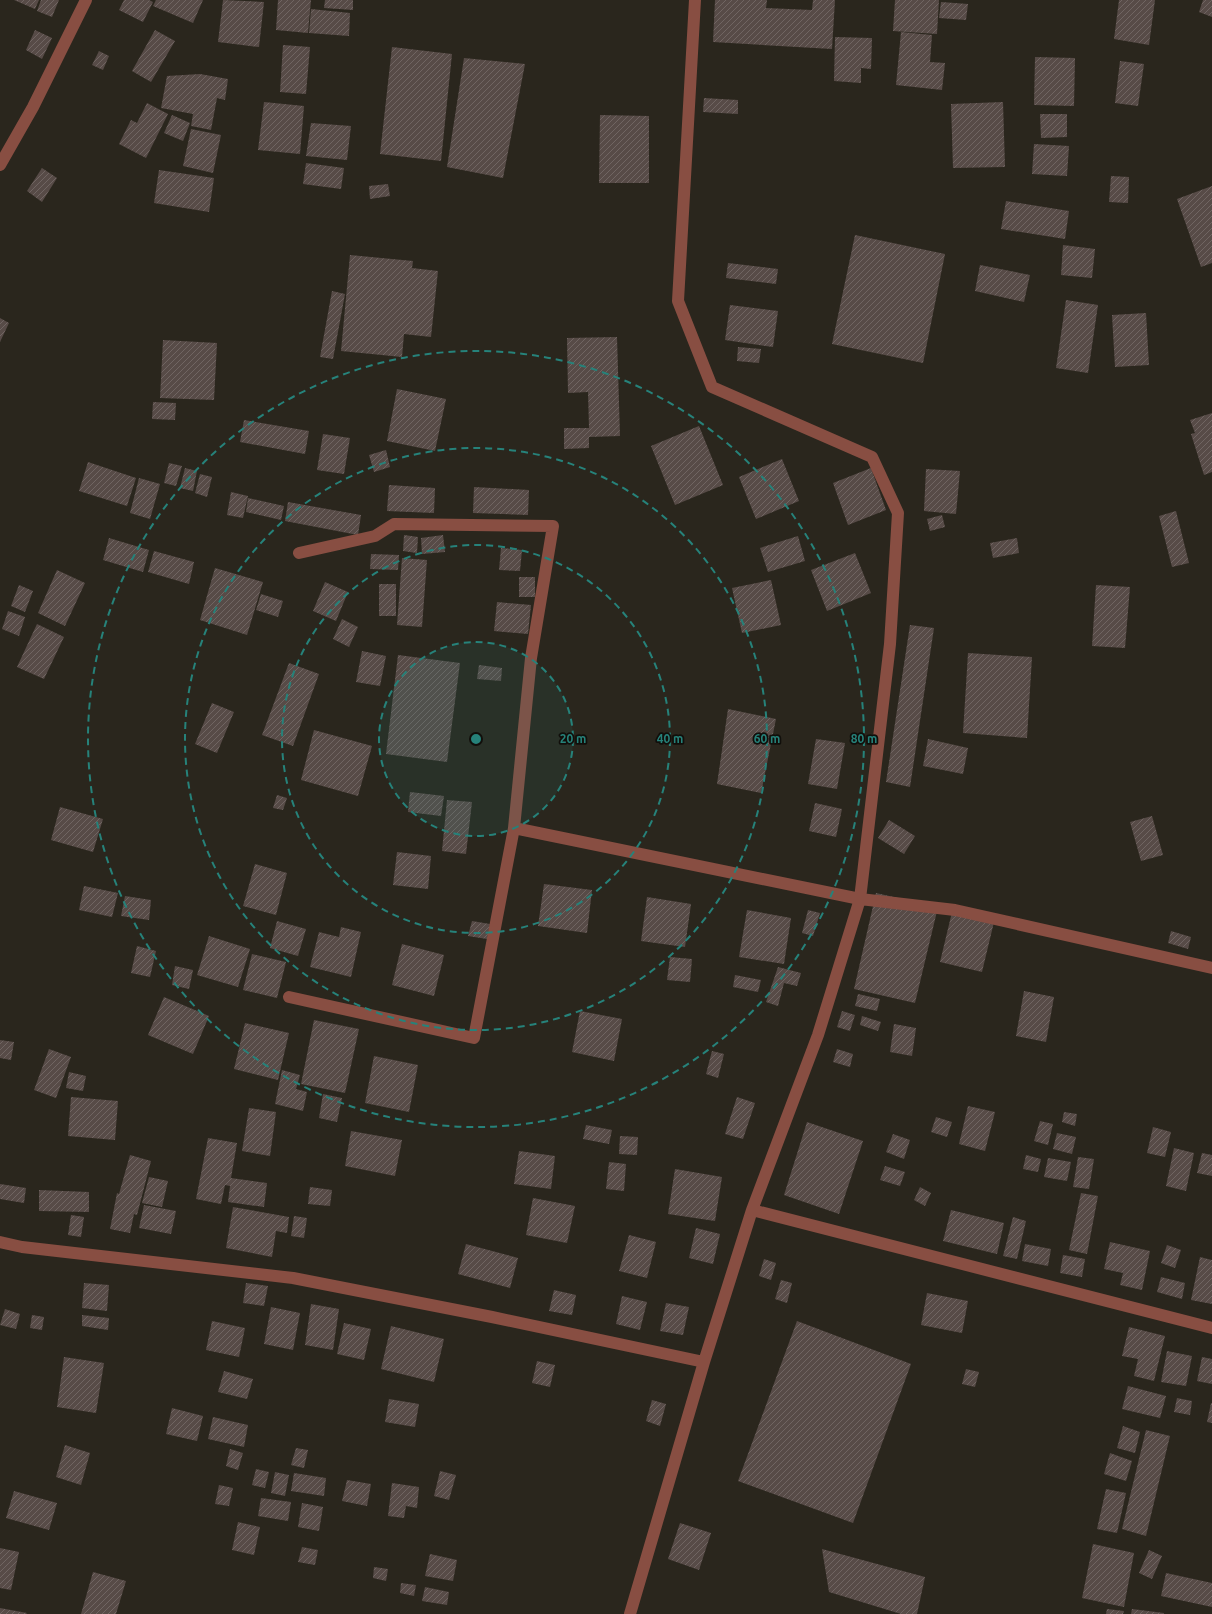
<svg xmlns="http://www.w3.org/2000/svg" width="1212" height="1614" font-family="Ubuntu,sans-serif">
	<defs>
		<pattern id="building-hatch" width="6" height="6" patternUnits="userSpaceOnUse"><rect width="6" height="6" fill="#574b47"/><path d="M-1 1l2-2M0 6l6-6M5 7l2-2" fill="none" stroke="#706562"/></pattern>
	</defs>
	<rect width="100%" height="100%" fill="#2a261d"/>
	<!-- building -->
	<path fill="url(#building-hatch)" d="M 14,0 L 39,0 L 35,9 Z
		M 41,0 L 59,0 L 52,17 L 37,11 Z
		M 124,0 L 149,0 L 153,2 L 143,22 L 119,10 Z
		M 156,0 L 203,0 L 193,23 L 153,6 Z
		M 223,0 L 264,2 L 259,47 L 218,42 Z
		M 278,0 L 311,0 L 308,33 L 276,30 Z
		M 325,0 L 353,0 L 353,10 L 324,8 Z
		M 715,0 L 767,0 L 766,8 L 812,10 L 813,0 L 835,0 L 832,49 L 713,42 Z
		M 895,0 L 939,0 L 937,34 L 893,31 Z
		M 1119,0 L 1155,0 L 1149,45 L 1114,39 Z
		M 1203,0 L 1212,0 L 1212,17 L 1199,12 Z
		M 941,2 L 968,4 L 966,20 L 939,18 Z
		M 311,9 L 350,13 L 349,36 L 309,33 Z
		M 35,30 L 52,38 L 42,59 L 26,50 Z
		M 155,30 L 175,41 L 151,82 L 132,71 Z
		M 901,32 L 932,35 L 930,62 L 945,63 L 942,90 L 896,85 Z
		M 835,37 L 872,38 L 871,69 L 861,68 L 861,83 L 834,81 Z
		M 283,45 L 310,47 L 306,94 L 280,92 Z
		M 392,47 L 452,54 L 441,161 L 380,154 Z
		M 99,51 L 109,56 L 103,70 L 92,65 Z
		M 1035,57 L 1075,58 L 1074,106 L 1034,105 Z
		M 464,58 L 525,64 L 503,178 L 447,167 Z
		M 1120,61 L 1144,64 L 1138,106 L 1115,103 Z
		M 200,74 L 228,79 L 225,100 L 217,98 L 211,130 L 191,126 L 193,114 L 161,108 L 167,76 Z
		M 704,98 L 738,100 L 738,114 L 703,112 Z
		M 264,102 L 304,106 L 300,154 L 258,150 Z
		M 1003,102 L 1005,167 L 953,168 L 951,104 Z
		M 147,103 L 168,114 L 146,158 L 119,144 L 131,120 L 137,123 Z
		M 1040,114 L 1067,114 L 1067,137 L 1041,138 Z
		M 172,115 L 190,123 L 183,141 L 164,133 Z
		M 600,115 L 649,116 L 649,183 L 599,183 Z
		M 311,123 L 351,126 L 347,160 L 306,156 Z
		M 191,129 L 221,135 L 213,173 L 183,166 Z
		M 1034,144 L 1069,146 L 1067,176 L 1032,174 Z
		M 306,163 L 344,168 L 341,189 L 303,184 Z
		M 42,168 L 57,178 L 42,202 L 27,191 Z
		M 159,170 L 214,178 L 209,212 L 154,203 Z
		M 1111,176 L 1129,177 L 1128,203 L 1109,202 Z
		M 388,184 L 390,196 L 370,199 L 369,186 Z
		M 1212,186 L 1212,263 L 1201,267 L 1177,199 Z
		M 1006,201 L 1069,211 L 1065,239 L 1001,229 Z
		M 855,235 L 945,254 L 923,363 L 832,344 Z
		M 1063,245 L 1095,249 L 1092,278 L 1061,275 Z
		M 350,255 L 413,261 L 412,268 L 438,271 L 431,337 L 404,334 L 402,357 L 341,351 Z
		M 728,263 L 778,269 L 776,284 L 726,278 Z
		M 980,265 L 1030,275 L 1024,302 L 975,291 Z
		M 332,291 L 345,294 L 333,359 L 320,357 Z
		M 1066,300 L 1098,305 L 1088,373 L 1056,368 Z
		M 730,305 L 778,311 L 773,347 L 725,340 Z
		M 1146,313 L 1149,365 L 1115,367 L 1112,315 Z
		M 0,318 L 9,323 L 0,342 Z
		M 617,337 L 620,436 L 589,437 L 589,448 L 564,449 L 564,428 L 589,428 L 588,392 L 568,393 L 567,338 Z
		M 163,340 L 217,343 L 214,400 L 160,398 Z
		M 738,347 L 761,349 L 759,363 L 737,361 Z
		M 397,389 L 446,399 L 435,451 L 387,441 Z
		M 153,402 L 176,403 L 175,420 L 152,419 Z
		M 1212,413 L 1212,472 L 1204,475 L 1191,434 L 1195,433 L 1190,420 Z
		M 244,420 L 309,431 L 305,454 L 240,442 Z
		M 699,426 L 723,485 L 675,505 L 651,446 Z
		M 323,434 L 350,438 L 344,474 L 317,470 Z
		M 386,450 L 390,467 L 374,472 L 369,455 Z
		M 782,459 L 799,501 L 756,519 L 739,477 Z
		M 88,462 L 136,478 L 127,506 L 79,491 Z
		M 169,463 L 182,466 L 176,486 L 164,483 Z
		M 185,468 L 197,471 L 193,491 L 180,488 Z
		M 871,468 L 886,510 L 848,525 L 833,483 Z
		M 926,469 L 960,471 L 956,514 L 924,511 Z
		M 200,474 L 212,477 L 207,497 L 195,493 Z
		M 139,478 L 160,484 L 150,519 L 130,513 Z
		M 389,485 L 435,488 L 434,513 L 387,511 Z
		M 474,487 L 529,490 L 528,515 L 473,513 Z
		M 231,492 L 248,496 L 243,518 L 227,515 Z
		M 248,498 L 284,506 L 281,520 L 246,512 Z
		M 288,502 L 361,515 L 358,535 L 285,521 Z
		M 1176,511 L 1189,563 L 1172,567 L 1159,516 Z
		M 942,515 L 945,527 L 930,531 L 927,519 Z
		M 404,535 L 418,537 L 417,553 L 403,551 Z
		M 443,535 L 445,552 L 422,554 L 421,538 Z
		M 798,536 L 805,561 L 768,572 L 760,548 Z
		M 109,538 L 149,550 L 143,572 L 103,560 Z
		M 1017,538 L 1019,553 L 993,558 L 990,543 Z
		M 501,548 L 522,550 L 520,571 L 499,570 Z
		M 154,551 L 194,562 L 189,584 L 148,572 Z
		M 855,553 L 871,593 L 827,611 L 811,570 Z
		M 371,554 L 399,555 L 398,570 L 370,569 Z
		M 402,558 L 427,560 L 422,627 L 397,625 Z
		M 215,568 L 263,582 L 247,635 L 200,620 Z
		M 57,570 L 85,583 L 65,626 L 38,613 Z
		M 519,577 L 535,577 L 535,597 L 519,597 Z
		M 771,580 L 781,625 L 742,633 L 732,588 Z
		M 325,582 L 348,592 L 336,621 L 313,611 Z
		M 379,584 L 396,584 L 396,616 L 379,616 Z
		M 19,585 L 33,591 L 25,612 L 11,606 Z
		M 1096,585 L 1130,587 L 1125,648 L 1092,646 Z
		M 261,594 L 283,601 L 278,617 L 256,610 Z
		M 497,602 L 531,605 L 528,634 L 494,631 Z
		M 8,611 L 25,617 L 19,636 L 2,629 Z
		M 342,619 L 358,627 L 349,647 L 333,639 Z
		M 37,624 L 64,637 L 44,679 L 17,667 Z
		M 910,625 L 934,628 L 910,787 L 886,782 Z
		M 362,651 L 386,656 L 380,686 L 356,682 Z
		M 968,653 L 1032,657 L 1027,738 L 963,733 Z
		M 398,655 L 460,663 L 447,762 L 386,754 Z
		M 289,663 L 319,674 L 293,746 L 262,735 Z
		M 479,665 L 502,668 L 501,681 L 477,679 Z
		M 212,703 L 234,712 L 217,753 L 195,744 Z
		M 728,709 L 776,719 L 761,793 L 717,784 Z
		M 314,730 L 372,746 L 358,796 L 301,780 Z
		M 816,739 L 845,743 L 837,789 L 808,784 Z
		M 928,739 L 968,748 L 963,774 L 923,766 Z
		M 410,792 L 444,796 L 441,816 L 408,812 Z
		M 277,795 L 287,798 L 283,810 L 273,808 Z
		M 447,800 L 472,802 L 466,854 L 442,851 Z
		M 815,803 L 842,809 L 836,837 L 809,831 Z
		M 60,807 L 103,819 L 93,852 L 51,840 Z
		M 1152,816 L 1163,855 L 1141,861 L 1130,822 Z
		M 889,820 L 915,836 L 904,854 L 878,838 Z
		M 397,852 L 431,856 L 428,889 L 393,885 Z
		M 255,864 L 287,873 L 276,915 L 243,906 Z
		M 544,884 L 592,890 L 587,933 L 538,926 Z
		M 84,886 L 118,893 L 112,917 L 79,910 Z
		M 876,893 L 938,907 L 915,1003 L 854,989 Z
		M 125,896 L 151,900 L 149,920 L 121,916 Z
		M 647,897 L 691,904 L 685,947 L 641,941 Z
		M 747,910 L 791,918 L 784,964 L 739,957 Z
		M 808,910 L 820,913 L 813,936 L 802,933 Z
		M 952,912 L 994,922 L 982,972 L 940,962 Z
		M 277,921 L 306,929 L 298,956 L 270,948 Z
		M 472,921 L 490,924 L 487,939 L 468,936 Z
		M 341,927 L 361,932 L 351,977 L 310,967 L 319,932 L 339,937 Z
		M 1171,931 L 1191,937 L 1188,949 L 1168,943 Z
		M 209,936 L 250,949 L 238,987 L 197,975 Z
		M 402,944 L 444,955 L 434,996 L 392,985 Z
		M 137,946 L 156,951 L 150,977 L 131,973 Z
		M 252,954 L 286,962 L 277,998 L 243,990 Z
		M 670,957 L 692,959 L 690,982 L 667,980 Z
		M 175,966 L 193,970 L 189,989 L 172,985 Z
		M 778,967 L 801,973 L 797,986 L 784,983 L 778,1006 L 766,1002 Z
		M 735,975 L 761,980 L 758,992 L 733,987 Z
		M 1024,991 L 1054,997 L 1046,1042 L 1016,1036 Z
		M 858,994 L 880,999 L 877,1011 L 855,1006 Z
		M 164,997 L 209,1016 L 193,1054 L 148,1035 Z
		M 580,1011 L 622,1019 L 614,1061 L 572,1052 Z
		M 842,1011 L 855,1015 L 850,1031 L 837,1027 Z
		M 862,1016 L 881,1022 L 878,1031 L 860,1025 Z
		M 314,1020 L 359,1029 L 345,1093 L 301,1084 Z
		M 245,1023 L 289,1033 L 278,1080 L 234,1069 Z
		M 894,1024 L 916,1028 L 912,1056 L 890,1052 Z
		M 0,1040 L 14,1042 L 11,1060 L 0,1058 Z
		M 49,1049 L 71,1057 L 56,1098 L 34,1090 Z
		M 837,1049 L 853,1054 L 850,1067 L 833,1062 Z
		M 712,1051 L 724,1054 L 718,1078 L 706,1074 Z
		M 374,1056 L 418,1065 L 409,1112 L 365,1103 Z
		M 282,1070 L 300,1075 L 296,1089 L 307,1092 L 303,1111 L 275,1104 Z
		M 69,1072 L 86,1076 L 83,1091 L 66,1088 Z
		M 323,1094 L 342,1098 L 337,1122 L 319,1118 Z
		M 71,1097 L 118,1101 L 115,1140 L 68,1136 Z
		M 737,1097 L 755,1103 L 743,1139 L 725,1134 Z
		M 968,1106 L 995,1112 L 985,1151 L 959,1144 Z
		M 249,1108 L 276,1112 L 270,1156 L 242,1151 Z
		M 1064,1112 L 1077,1114 L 1075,1126 L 1062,1122 Z
		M 936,1117 L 952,1122 L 947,1137 L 931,1132 Z
		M 1040,1121 L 1053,1124 L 1048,1145 L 1034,1141 Z
		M 807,1122 L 863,1141 L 839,1214 L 784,1195 Z
		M 586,1125 L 612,1130 L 609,1144 L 583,1139 Z
		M 1153,1127 L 1171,1132 L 1165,1157 L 1147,1153 Z
		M 351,1131 L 402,1140 L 395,1176 L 345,1166 Z
		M 1057,1133 L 1076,1137 L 1072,1154 L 1053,1149 Z
		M 893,1134 L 910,1140 L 904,1159 L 886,1152 Z
		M 620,1136 L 638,1137 L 637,1155 L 619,1154 Z
		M 208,1138 L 237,1143 L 231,1178 L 267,1183 L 264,1207 L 228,1202 L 230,1186 L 225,1185 L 221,1204 L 196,1199 Z
		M 1174,1148 L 1194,1153 L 1186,1191 L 1166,1186 Z
		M 519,1151 L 555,1156 L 551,1189 L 514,1184 Z
		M 1202,1153 L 1212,1155 L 1212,1176 L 1197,1173 Z
		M 130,1155 L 151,1161 L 137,1215 L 134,1214 L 130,1233 L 110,1229 L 117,1193 L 119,1194 Z
		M 1026,1155 L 1041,1159 L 1038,1172 L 1023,1169 Z
		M 1078,1157 L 1094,1159 L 1089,1189 L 1073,1187 Z
		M 1048,1158 L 1071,1162 L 1067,1181 L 1044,1177 Z
		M 609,1162 L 626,1164 L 624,1191 L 606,1189 Z
		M 885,1166 L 905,1172 L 900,1186 L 880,1180 Z
		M 675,1169 L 722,1177 L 715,1221 L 668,1214 Z
		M 149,1177 L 168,1181 L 162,1207 L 142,1203 Z
		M 0,1184 L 26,1188 L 24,1203 L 0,1199 Z
		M 310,1187 L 332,1190 L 330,1206 L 308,1204 Z
		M 920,1187 L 931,1193 L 925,1206 L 914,1200 Z
		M 39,1190 L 89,1192 L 89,1212 L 39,1211 Z
		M 1081,1193 L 1098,1196 L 1087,1254 L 1069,1250 Z
		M 533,1198 L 575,1206 L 567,1243 L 526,1235 Z
		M 144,1205 L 176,1211 L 171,1234 L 139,1228 Z
		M 233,1207 L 289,1217 L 287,1233 L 276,1231 L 272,1257 L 226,1248 Z
		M 951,1210 L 1004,1223 L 997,1254 L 943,1241 Z
		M 71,1215 L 84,1217 L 81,1237 L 68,1235 Z
		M 294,1216 L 307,1218 L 304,1238 L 291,1236 Z
		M 1013,1217 L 1026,1221 L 1017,1259 L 1003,1256 Z
		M 696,1228 L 720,1234 L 713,1264 L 689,1258 Z
		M 629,1235 L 656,1242 L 647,1278 L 619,1271 Z
		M 1110,1242 L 1150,1251 L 1142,1290 L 1120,1285 L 1123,1273 L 1104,1269 Z
		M 466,1244 L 518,1258 L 510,1288 L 458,1274 Z
		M 1025,1244 L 1051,1249 L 1048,1266 L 1022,1261 Z
		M 1167,1245 L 1181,1250 L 1175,1268 L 1161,1263 Z
		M 1063,1255 L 1085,1259 L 1082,1277 L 1060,1273 Z
		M 1200,1257 L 1212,1260 L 1212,1304 L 1191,1300 Z
		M 764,1259 L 776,1263 L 771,1280 L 759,1276 Z
		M 1161,1277 L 1185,1283 L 1182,1299 L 1157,1292 Z
		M 781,1280 L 792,1283 L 787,1303 L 775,1299 Z
		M 84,1283 L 109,1285 L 107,1311 L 82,1308 Z
		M 246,1283 L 268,1286 L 264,1306 L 243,1303 Z
		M 554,1290 L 576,1295 L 572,1315 L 549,1311 Z
		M 927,1293 L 968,1301 L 962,1333 L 921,1325 Z
		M 622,1296 L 647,1302 L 640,1330 L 616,1324 Z
		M 666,1303 L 689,1307 L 683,1335 L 660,1331 Z
		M 311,1304 L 339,1309 L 333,1350 L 305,1345 Z
		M 271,1307 L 300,1313 L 293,1350 L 264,1344 Z
		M 5,1309 L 20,1314 L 16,1329 L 0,1325 Z
		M 32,1315 L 44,1317 L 42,1330 L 30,1328 Z
		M 82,1315 L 109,1318 L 108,1330 L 82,1326 Z
		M 212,1321 L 245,1328 L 239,1357 L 206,1350 Z
		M 797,1321 L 911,1364 L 853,1523 L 738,1481 Z
		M 344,1323 L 371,1329 L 364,1360 L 337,1354 Z
		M 391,1326 L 444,1339 L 434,1382 L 381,1369 Z
		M 1129,1327 L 1165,1336 L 1154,1381 L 1134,1376 L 1138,1359 L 1122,1356 Z
		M 1167,1351 L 1192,1356 L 1186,1386 L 1161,1382 Z
		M 64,1357 L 104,1363 L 96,1413 L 57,1407 Z
		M 1202,1357 L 1212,1359 L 1212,1384 L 1197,1381 Z
		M 537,1361 L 555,1365 L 550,1387 L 532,1383 Z
		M 966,1369 L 979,1372 L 975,1387 L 962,1384 Z
		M 224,1371 L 253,1379 L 247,1399 L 218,1392 Z
		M 1128,1386 L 1166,1396 L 1160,1418 L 1122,1409 Z
		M 1177,1398 L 1192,1401 L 1190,1415 L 1174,1412 Z
		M 389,1399 L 419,1404 L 415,1427 L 385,1422 Z
		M 652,1400 L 666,1404 L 660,1426 L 646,1421 Z
		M 1211,1403 L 1212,1403 L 1212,1423 L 1207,1422 Z
		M 172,1408 L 203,1416 L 197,1441 L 166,1434 Z
		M 213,1417 L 248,1425 L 244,1447 L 208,1439 Z
		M 1123,1426 L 1140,1432 L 1135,1453 L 1117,1448 Z
		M 1146,1430 L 1170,1436 L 1146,1536 L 1122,1529 Z
		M 65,1445 L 90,1453 L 81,1485 L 56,1477 Z
		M 296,1448 L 308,1450 L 304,1468 L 291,1465 Z
		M 230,1449 L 243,1453 L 238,1470 L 226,1466 Z
		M 1110,1453 L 1132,1461 L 1126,1481 L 1104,1474 Z
		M 256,1469 L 269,1472 L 265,1488 L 252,1485 Z
		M 440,1471 L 456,1475 L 449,1500 L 434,1496 Z
		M 275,1472 L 289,1475 L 285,1496 L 271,1493 Z
		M 294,1473 L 326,1478 L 324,1496 L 291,1491 Z
		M 347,1480 L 371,1484 L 367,1506 L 342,1501 Z
		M 392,1483 L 419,1487 L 417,1508 L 406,1506 L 404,1518 L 388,1516 Z
		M 219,1485 L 233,1488 L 229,1506 L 215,1504 Z
		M 1106,1489 L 1126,1493 L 1117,1533 L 1097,1529 Z
		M 14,1491 L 57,1503 L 49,1530 L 6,1518 Z
		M 261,1498 L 291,1502 L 288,1521 L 258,1516 Z
		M 302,1503 L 323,1507 L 319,1531 L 298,1527 Z
		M 238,1522 L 260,1527 L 254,1555 L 232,1550 Z
		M 680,1523 L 711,1533 L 699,1570 L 668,1559 Z
		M 1093,1544 L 1134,1553 L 1124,1607 L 1082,1598 Z
		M 302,1547 L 318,1550 L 315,1565 L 298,1562 Z
		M 0,1548 L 19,1552 L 11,1590 L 0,1588 Z
		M 822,1549 L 925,1577 L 917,1614 L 901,1614 L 829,1592 Z
		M 1149,1550 L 1162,1556 L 1152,1579 L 1139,1573 Z
		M 430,1554 L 457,1560 L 453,1581 L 425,1576 Z
		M 374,1567 L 388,1569 L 386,1581 L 373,1578 Z
		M 93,1572 L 126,1581 L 116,1614 L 81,1614 Z
		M 1166,1573 L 1212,1583 L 1212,1607 L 1161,1596 Z
		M 401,1583 L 416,1585 L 414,1596 L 400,1593 Z
		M 425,1587 L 449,1592 L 447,1605 L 422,1601 Z
		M 0,1608 L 27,1613 L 26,1614 L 0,1614 Z
		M 1107,1609 L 1124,1611 L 1123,1614 L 1106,1614 Z
		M 1132,1609 L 1164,1613 L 1164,1614 L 1131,1614 Z"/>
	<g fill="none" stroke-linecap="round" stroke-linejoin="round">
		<!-- minor -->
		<path stroke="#884e42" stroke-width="12" d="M 0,165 L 33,107 L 86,0
			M 299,553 L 375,536 L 394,524 L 553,526 L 531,658 L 514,828
			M 289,997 L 474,1038 L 514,828 L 860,899 L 890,644 L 898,513 L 872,457 L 712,387 L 678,301 L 695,0
			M 752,1210 L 1212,1328
			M 0,1242 L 22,1247 L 293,1278 L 492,1317 L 704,1362
			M 630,1614 L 704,1362 L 752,1210 L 818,1035 L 860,899 L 955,910 L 1212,968"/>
	</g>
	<!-- distance rings -->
	<circle cx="476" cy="739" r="97" fill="#26827a" fill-opacity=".12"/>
	<g fill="none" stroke="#26827a" stroke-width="2" stroke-dasharray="7 5">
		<circle cx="476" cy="739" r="97"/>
		<circle cx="476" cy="739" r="194"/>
		<circle cx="476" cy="739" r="291"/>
		<circle cx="476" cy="739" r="388"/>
	</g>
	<circle cx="476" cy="739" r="6" fill="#26827a" stroke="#110f0b" stroke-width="2"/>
	<g font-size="12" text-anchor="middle" font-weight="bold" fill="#26827a" stroke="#110f0b" stroke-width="3.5" stroke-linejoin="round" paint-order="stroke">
		<text x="573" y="743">20 m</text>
		<text x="670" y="743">40 m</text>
		<text x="767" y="743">60 m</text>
		<text x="864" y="743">80 m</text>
	</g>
</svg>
